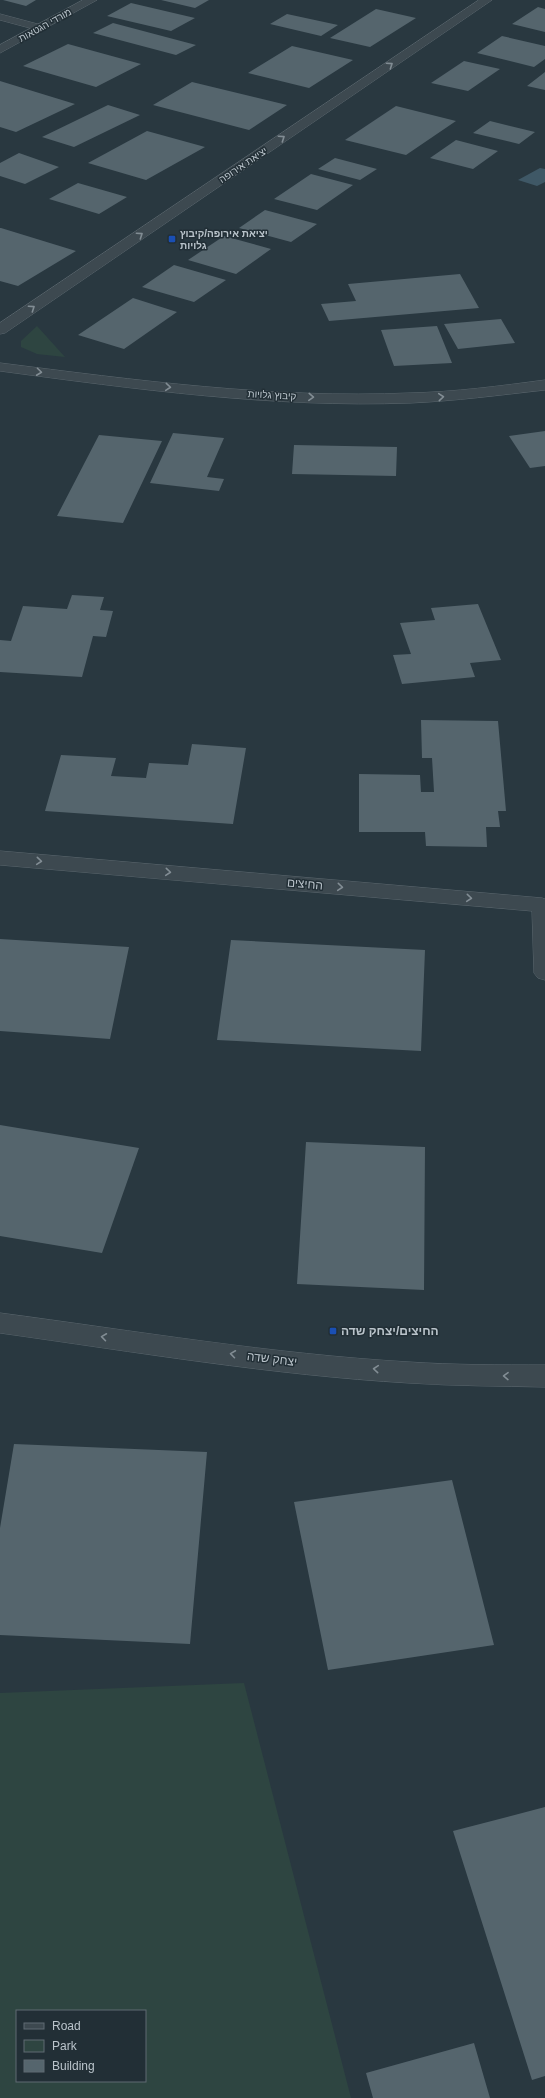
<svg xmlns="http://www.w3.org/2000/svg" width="545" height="2098" font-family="Arial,Heebo,sans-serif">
	<rect width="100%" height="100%" fill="#293840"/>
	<!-- green -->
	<path fill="#2e4541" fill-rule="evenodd" d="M 37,326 L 65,357 L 37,354 L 21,347 L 21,341 Z
		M 244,1683 L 351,2098 L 0,2098 L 0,1693 ZM 17,2011 L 145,2011 L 145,2081 L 17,2081 Z"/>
	<!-- water -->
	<path fill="#3f5866" d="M 540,168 L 545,169 L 545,182 L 537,186 L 518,180 Z"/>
	<!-- building -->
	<path fill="#55656d" d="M 3,0 L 36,0 L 26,6 Z
		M 161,0 L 209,0 L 195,8 Z
		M 131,3 L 195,18 L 171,31 L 107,16 Z
		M 538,7 L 545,9 L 545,32 L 512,24 Z
		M 376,9 L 416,18 L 370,47 L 330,38 Z
		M 287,14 L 338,25 L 321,36 L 270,24 Z
		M 113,23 L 196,45 L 176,55 L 93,33 Z
		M 502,36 L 545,46 L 545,59 L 534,67 L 477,53 Z
		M 68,44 L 141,64 L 96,87 L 23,66 Z
		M 292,46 L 353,60 L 309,88 L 248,73 Z
		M 464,61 L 500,69 L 468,91 L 431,83 Z
		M 545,72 L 545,90 L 527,86 Z
		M 0,81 L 75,104 L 16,132 L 0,127 Z
		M 192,82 L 287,105 L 249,130 L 153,105 Z
		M 108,105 L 140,115 L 74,147 L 42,137 Z
		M 396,106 L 456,121 L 406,155 L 345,140 Z
		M 490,121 L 535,132 L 519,144 L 473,133 Z
		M 147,131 L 205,147 L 146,180 L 88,163 Z
		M 456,140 L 498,151 L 473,169 L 430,158 Z
		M 19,153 L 59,167 L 25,184 L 0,176 L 0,163 Z
		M 335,158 L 377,169 L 360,180 L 318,169 Z
		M 311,174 L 353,185 L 317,210 L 274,199 Z
		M 78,183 L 127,197 L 99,214 L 49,199 Z
		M 265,210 L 317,224 L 291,242 L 239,228 Z
		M 0,228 L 1,228 L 76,251 L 18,286 L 0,281 Z
		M 224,236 L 271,249 L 236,274 L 188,260 Z
		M 174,265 L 226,280 L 194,302 L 142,287 Z
		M 460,274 L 479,308 L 329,321 L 321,304 L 356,301 L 348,284 Z
		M 133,298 L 177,312 L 124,349 L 78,335 Z
		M 501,319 L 515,343 L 458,349 L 444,324 Z
		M 437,326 L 452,363 L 394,366 L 381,330 Z
		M 545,431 L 545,466 L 530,468 L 509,436 Z
		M 173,433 L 224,438 L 207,477 L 224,479 L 219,491 L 150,483 Z
		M 99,435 L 162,441 L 123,523 L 57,516 Z
		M 294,445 L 397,447 L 396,476 L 292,474 Z
		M 72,595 L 104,597 L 100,610 L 113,611 L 106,637 L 93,636 L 82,677 L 0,672 L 0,640 L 11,641 L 23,606 L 67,609 Z
		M 478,604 L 501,660 L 470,663 L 475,677 L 402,684 L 393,655 L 411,654 L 400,623 L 435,620 L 431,608 Z
		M 421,720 L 498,721 L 506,811 L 498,811 L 500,827 L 486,827 L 487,847 L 426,846 L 425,832 L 359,832 L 359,774 L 420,775 L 421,792 L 434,792 L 432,758 L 422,758 Z
		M 192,744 L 246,748 L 233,824 L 45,811 L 61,755 L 116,758 L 111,776 L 146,778 L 149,763 L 188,765 Z
		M 0,939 L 129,947 L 110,1039 L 0,1031 Z
		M 231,940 L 425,950 L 421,1051 L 217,1040 Z
		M 0,1125 L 139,1148 L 102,1253 L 0,1236 Z
		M 306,1142 L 425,1147 L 424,1290 L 297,1284 Z
		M 14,1444 L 207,1452 L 190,1644 L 0,1635 L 0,1528 Z
		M 452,1480 L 494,1645 L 328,1670 L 294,1502 Z
		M 545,1807 L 545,2076 L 532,2080 L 453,1831 Z
		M 474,2043 L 490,2098 L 373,2098 L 366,2073 Z"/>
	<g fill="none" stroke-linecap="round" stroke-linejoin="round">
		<defs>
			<path id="lane" d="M 0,14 L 45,26 L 47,28 L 41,31 L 0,20 Z"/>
			<path id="street" d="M 83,0 L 97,0 L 0,53 L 0,45 Z
				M 479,0 L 492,0 L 5,333 L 0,334 L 0,323 Z
				M 0,363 C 135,380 273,399 410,393 C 455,392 500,386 545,380 L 545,390 C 500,395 455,401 410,403 C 273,408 135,389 0,371 Z
				M 0,851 L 542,898 L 545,899 L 545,980 L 538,978 L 534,973 L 532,911 L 0,865 Z
				M 0,1313 C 136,1331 272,1354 409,1362 C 454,1365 500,1365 545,1365 L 545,1387 C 500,1386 454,1386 409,1383 C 272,1375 136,1352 0,1333 Z"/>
		</defs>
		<!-- lane casing -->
		<use href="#lane" stroke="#5b676e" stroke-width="1"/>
		<!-- street casing -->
		<use href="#street" stroke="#5b676e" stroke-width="1"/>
		<!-- lane -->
		<use href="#lane" fill="#3d4950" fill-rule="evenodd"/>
		<!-- street -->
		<use href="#street" fill="#3d4950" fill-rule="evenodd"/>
	</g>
	<!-- one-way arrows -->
	<defs><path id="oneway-chevron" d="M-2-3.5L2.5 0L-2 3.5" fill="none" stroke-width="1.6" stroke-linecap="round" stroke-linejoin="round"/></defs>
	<g stroke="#828d94">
		<use href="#oneway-chevron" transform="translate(390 65) rotate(-34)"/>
		<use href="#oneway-chevron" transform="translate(282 138) rotate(-34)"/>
		<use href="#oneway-chevron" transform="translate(140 235) rotate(-34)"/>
		<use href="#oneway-chevron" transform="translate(32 308) rotate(-34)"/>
		<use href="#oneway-chevron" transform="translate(39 372) rotate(7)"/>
		<use href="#oneway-chevron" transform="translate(168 387) rotate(5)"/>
		<use href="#oneway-chevron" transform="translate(311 397) rotate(3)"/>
		<use href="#oneway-chevron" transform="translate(441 397) rotate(-5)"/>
		<use href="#oneway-chevron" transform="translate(39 861) rotate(5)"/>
		<use href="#oneway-chevron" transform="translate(168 872) rotate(5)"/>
		<use href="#oneway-chevron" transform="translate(340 887) rotate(5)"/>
		<use href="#oneway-chevron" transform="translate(469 898) rotate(5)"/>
		<use href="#oneway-chevron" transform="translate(104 1337) rotate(-172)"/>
		<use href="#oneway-chevron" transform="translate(233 1354) rotate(-172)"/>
		<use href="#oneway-chevron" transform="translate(376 1369) rotate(-175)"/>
		<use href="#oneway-chevron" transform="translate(506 1376) rotate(-179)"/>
	</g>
	<!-- markers -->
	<g fill="#1a4fb4" stroke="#222f36" stroke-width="1.5">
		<rect x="168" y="235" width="8" height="8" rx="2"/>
		<rect x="329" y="1327" width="8" height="8" rx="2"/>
	</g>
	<g text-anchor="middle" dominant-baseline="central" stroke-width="3" stroke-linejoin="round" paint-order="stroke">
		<!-- far-street labels -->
		<g font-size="10" fill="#bac4cb" stroke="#222f36">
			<text transform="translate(45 25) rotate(-29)">מורדי הגטאות</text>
			<text transform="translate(243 165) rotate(-34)">יציאת אירופה</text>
			<text transform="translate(272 395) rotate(3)">קיבוץ גלויות</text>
		</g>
		<!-- far-poi labels -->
		<g font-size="10" font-weight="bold" fill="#bac4cb" stroke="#222f36" text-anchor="start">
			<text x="180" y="233">יציאת אירופה/קיבוץ<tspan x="180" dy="12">גלויות</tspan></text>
		</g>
		<!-- street labels -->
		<g font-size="12" fill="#bac4cb" stroke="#222f36">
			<text transform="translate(305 884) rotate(5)">החיצים</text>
			<text transform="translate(272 1359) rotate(7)">יצחק שדה</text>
		</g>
		<!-- poi labels -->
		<g font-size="12" font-weight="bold" fill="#bac4cb" stroke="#222f36" text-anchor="start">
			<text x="341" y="1331">החיצים/יצחק שדה</text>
		</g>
	</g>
	<!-- legend -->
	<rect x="16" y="2010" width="130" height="72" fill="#222f36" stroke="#5f6b72"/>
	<rect x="24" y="2023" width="20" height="6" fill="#3d4950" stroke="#5f6b72"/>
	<text x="52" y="2030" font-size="12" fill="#bac4cb">Road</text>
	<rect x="24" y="2040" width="20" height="12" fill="#2e4541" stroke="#5f6b72"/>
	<text x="52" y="2050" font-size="12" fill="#bac4cb">Park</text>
	<rect x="24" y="2060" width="20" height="12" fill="#55656d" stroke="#5f6b72"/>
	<text x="52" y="2070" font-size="12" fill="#bac4cb">Building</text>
</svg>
